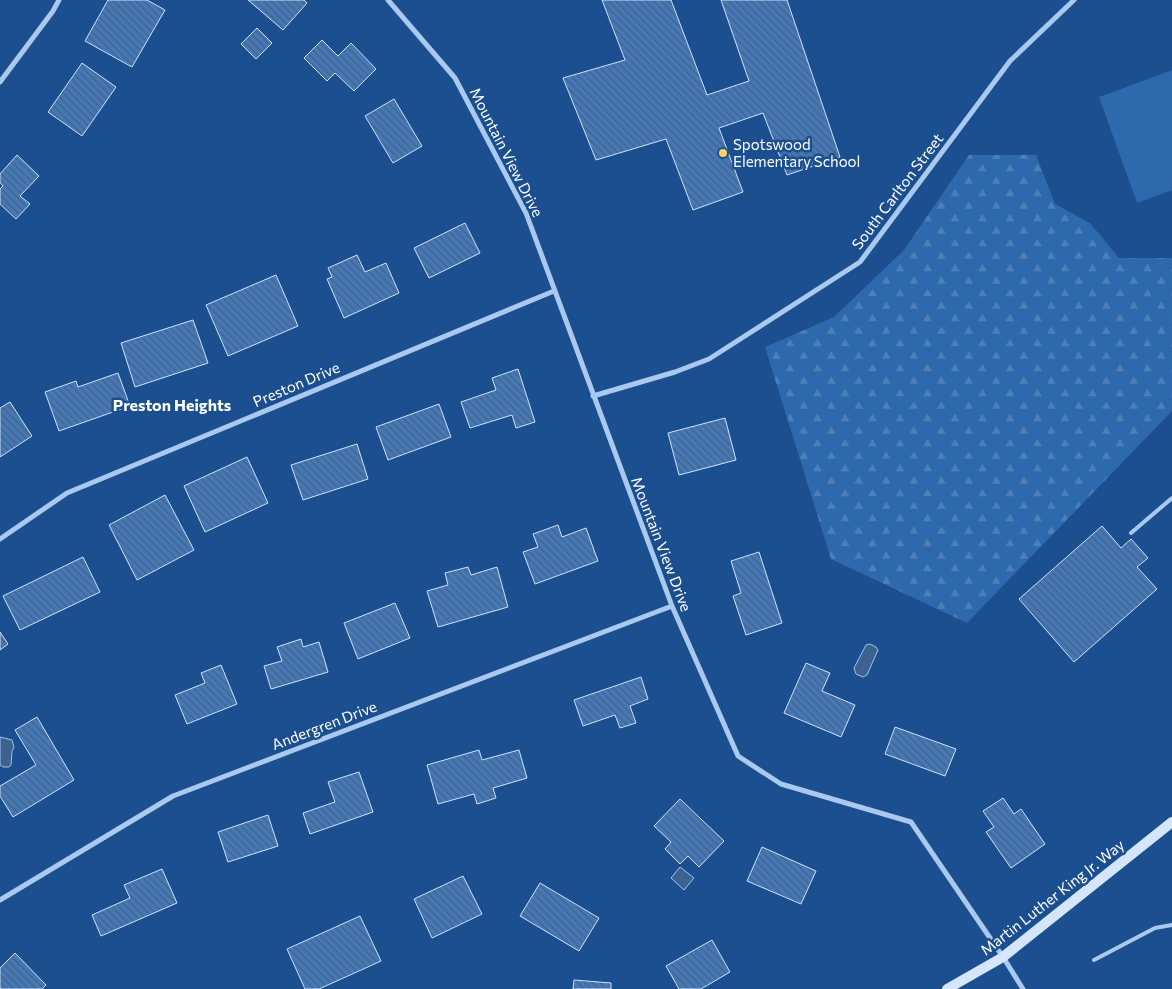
<svg xmlns="http://www.w3.org/2000/svg" width="1172" height="989" font-family="Commissioner,sans-serif">
	<defs>
		<pattern id="forest-firs" width="22" height="20" patternUnits="userSpaceOnUse" patternTransform="scale(1.25)"><rect width="22" height="20" fill="#2e69ad"/><path d="M5 1l3.5 6h-7zM16 11l3.5 6h-7z" fill="#4d80b9"/></pattern>
		<pattern id="building-back-hatch" width="6" height="6" patternUnits="userSpaceOnUse" patternTransform="scale(1.25)"><rect width="6" height="6" fill="#4478b7"/><path d="M-1 5l2 2M0 0l6 6M5-1l2 2" fill="none" stroke="#486282"/></pattern>
	</defs>
	<rect width="100%" height="100%" fill="#1b4f8f"/>
	<!-- green -->
	<path fill="#2e69ad" d="M 1172,70 L 1172,190 L 1137,203 L 1099,97 Z"/>
	<!-- forest -->
	<path fill="url(#forest-firs)" d="M 969,155 L 1036,155 L 1055,204 L 1090,223 L 1119,258 L 1172,258 L 1172,411 L 967,623 L 831,559 L 765,347 L 834,317 L 904,250 Z"/>
	<!-- water -->
	<path fill="#3c6290" stroke="#9cc4f0" d="M 870,644 L 876,647 L 878,650 L 867,675 L 863,677 L 856,674 L 854,668 L 866,645 Z
		M 0,737 L 12,740 L 14,747 L 12,751 L 11,765 L 9,767 L 3,767 L 0,765 Z
		M 680,867 L 694,878 L 684,890 L 671,878 Z"/>
	<!-- building -->
	<path fill="url(#building-back-hatch)" stroke="#cfe3fa" d="M 108,0 L 147,0 L 165,10 L 132,67 L 85,41 Z
		M 248,0 L 304,0 L 307,3 L 283,30 Z
		M 602,0 L 671,0 L 707,95 L 749,81 L 721,0 L 787,0 L 840,157 L 787,175 L 763,113 L 719,128 L 743,192 L 693,210 L 666,139 L 596,160 L 563,78 L 625,60 Z
		M 257,28 L 272,43 L 256,59 L 241,44 Z
		M 322,40 L 338,56 L 351,43 L 376,69 L 354,91 L 335,73 L 327,81 L 304,58 Z
		M 82,63 L 116,87 L 82,136 L 48,112 Z
		M 394,99 L 422,146 L 393,163 L 365,116 Z
		M 17,155 L 39,176 L 20,196 L 30,204 L 16,219 L 0,204 L 0,189 L 3,186 L 0,182 L 0,174 Z
		M 465,223 L 480,253 L 429,278 L 414,248 Z
		M 357,255 L 365,272 L 386,263 L 399,293 L 344,318 L 327,279 L 332,277 L 328,268 Z
		M 276,275 L 298,326 L 228,356 L 206,305 Z
		M 193,320 L 208,363 L 135,387 L 121,343 Z
		M 518,369 L 535,422 L 516,428 L 512,415 L 470,428 L 461,402 L 496,390 L 492,378 Z
		M 118,373 L 130,406 L 59,431 L 45,392 L 76,381 L 78,387 Z
		M 10,402 L 32,436 L 0,457 L 0,408 Z
		M 439,404 L 451,437 L 388,460 L 376,427 Z
		M 725,418 L 736,460 L 679,475 L 668,433 Z
		M 357,444 L 368,479 L 303,500 L 291,465 Z
		M 247,457 L 268,503 L 205,532 L 184,486 Z
		M 165,495 L 194,550 L 137,580 L 109,525 Z
		M 558,525 L 562,537 L 586,528 L 598,561 L 535,584 L 523,552 L 538,547 L 533,534 Z
		M 1102,526 L 1121,548 L 1131,539 L 1148,558 L 1137,567 L 1157,589 L 1074,662 L 1019,599 Z
		M 759,552 L 782,623 L 746,635 L 733,596 L 741,593 L 731,561 Z
		M 83,557 L 100,592 L 20,630 L 3,596 Z
		M 468,567 L 471,575 L 497,567 L 508,607 L 438,627 L 427,591 L 448,585 L 445,573 Z
		M 395,603 L 410,638 L 358,659 L 344,623 Z
		M 0,632 L 8,644 L 0,650 Z
		M 301,639 L 303,647 L 319,642 L 328,672 L 271,689 L 264,666 L 282,661 L 277,647 Z
		M 806,663 L 830,673 L 822,691 L 855,705 L 841,737 L 784,713 Z
		M 221,665 L 237,704 L 187,724 L 175,695 L 205,683 L 201,673 Z
		M 641,677 L 648,699 L 630,706 L 636,723 L 620,728 L 615,715 L 583,726 L 574,700 Z
		M 37,717 L 74,780 L 13,817 L 0,796 L 0,786 L 36,765 L 15,730 Z
		M 895,727 L 956,749 L 945,776 L 885,754 Z
		M 479,750 L 482,760 L 519,750 L 527,778 L 493,788 L 496,798 L 477,804 L 474,794 L 438,804 L 427,765 Z
		M 359,772 L 373,812 L 310,834 L 303,813 L 335,802 L 328,782 Z
		M 1003,798 L 1014,814 L 1021,809 L 1045,844 L 1011,868 L 986,832 L 994,827 L 983,811 Z
		M 680,799 L 724,841 L 699,867 L 688,856 L 680,864 L 665,849 L 671,842 L 654,826 Z
		M 268,815 L 278,846 L 228,862 L 218,832 Z
		M 762,847 L 816,871 L 801,904 L 747,881 Z
		M 162,869 L 177,903 L 101,936 L 92,915 L 130,898 L 124,885 Z
		M 463,876 L 482,914 L 432,938 L 414,899 Z
		M 540,883 L 599,918 L 579,951 L 520,916 Z
		M 360,916 L 381,961 L 319,989 L 305,989 L 287,949 Z
		M 712,940 L 730,972 L 701,989 L 679,989 L 666,966 Z
		M 15,953 L 46,985 L 42,989 L 0,989 L 0,968 Z
		M 574,980 L 611,983 L 611,989 L 573,989 Z"/>
	<g fill="none" stroke-linecap="round" stroke-linejoin="round">
		<!-- lane -->
		<path stroke="#a9c9ee" stroke-width="4" d="M 1131,533 L 1172,498
			M 1094,960 L 1155,928 L 1172,925"/>
		<!-- street -->
		<path stroke="#a9c9ee" stroke-width="5" d="M 388,0 L 455,78 L 526,213 L 672,606 L 738,756 L 781,784 L 911,822 L 1003,957 L 1023,989
			M 0,82 L 53,11 L 59,0
			M 593,396 L 675,372 L 709,359 L 860,262 L 1010,61 L 1074,0
			M 0,539 L 67,493 L 554,291
			M 0,900 L 173,796 L 672,606"/>
		<!-- secondary -->
		<path stroke="#d6e6fa" stroke-width="10" d="M 947,989 L 1003,957 L 1172,822"/>
	</g>
	<!-- markers -->
	<circle fill="#ffd166" stroke="#1b4f8f" stroke-width="2" cx="723" cy="153" r="5"/>
	<g text-anchor="middle" dominant-baseline="central" stroke-width="5" stroke-linejoin="round" paint-order="stroke">
		<!-- poi labels -->
		<g font-size="15" fill="#fff" stroke="#1b4f8f" text-anchor="start">
			<text x="733" y="144">Spotswood<tspan x="733" dy="17">Elementary School</tspan></text>
		</g>
		<!-- street labels -->
		<g font-size="15" fill="#fff" stroke="#1b4f8f">
			<text transform="translate(507 152) rotate(63)">Mountain View Drive</text>
			<text transform="translate(897 191) rotate(-53)">South Carlton Street</text>
			<text transform="translate(296 384) rotate(-23)">Preston Drive</text>
			<text transform="translate(662 544) rotate(69)">Mountain View Drive</text>
			<text transform="translate(324 725) rotate(-21)">Andergren Drive</text>
			<text transform="translate(1052 897) rotate(-38)">Martin Luther King Jr. Way</text>
		</g>
		<!-- neighbourhood labels -->
		<g font-size="16" font-weight="bold" fill="#fff" stroke="#1b4f8f">
			<text x="172" y="404">Preston Heights</text>
		</g>
	</g>
</svg>
